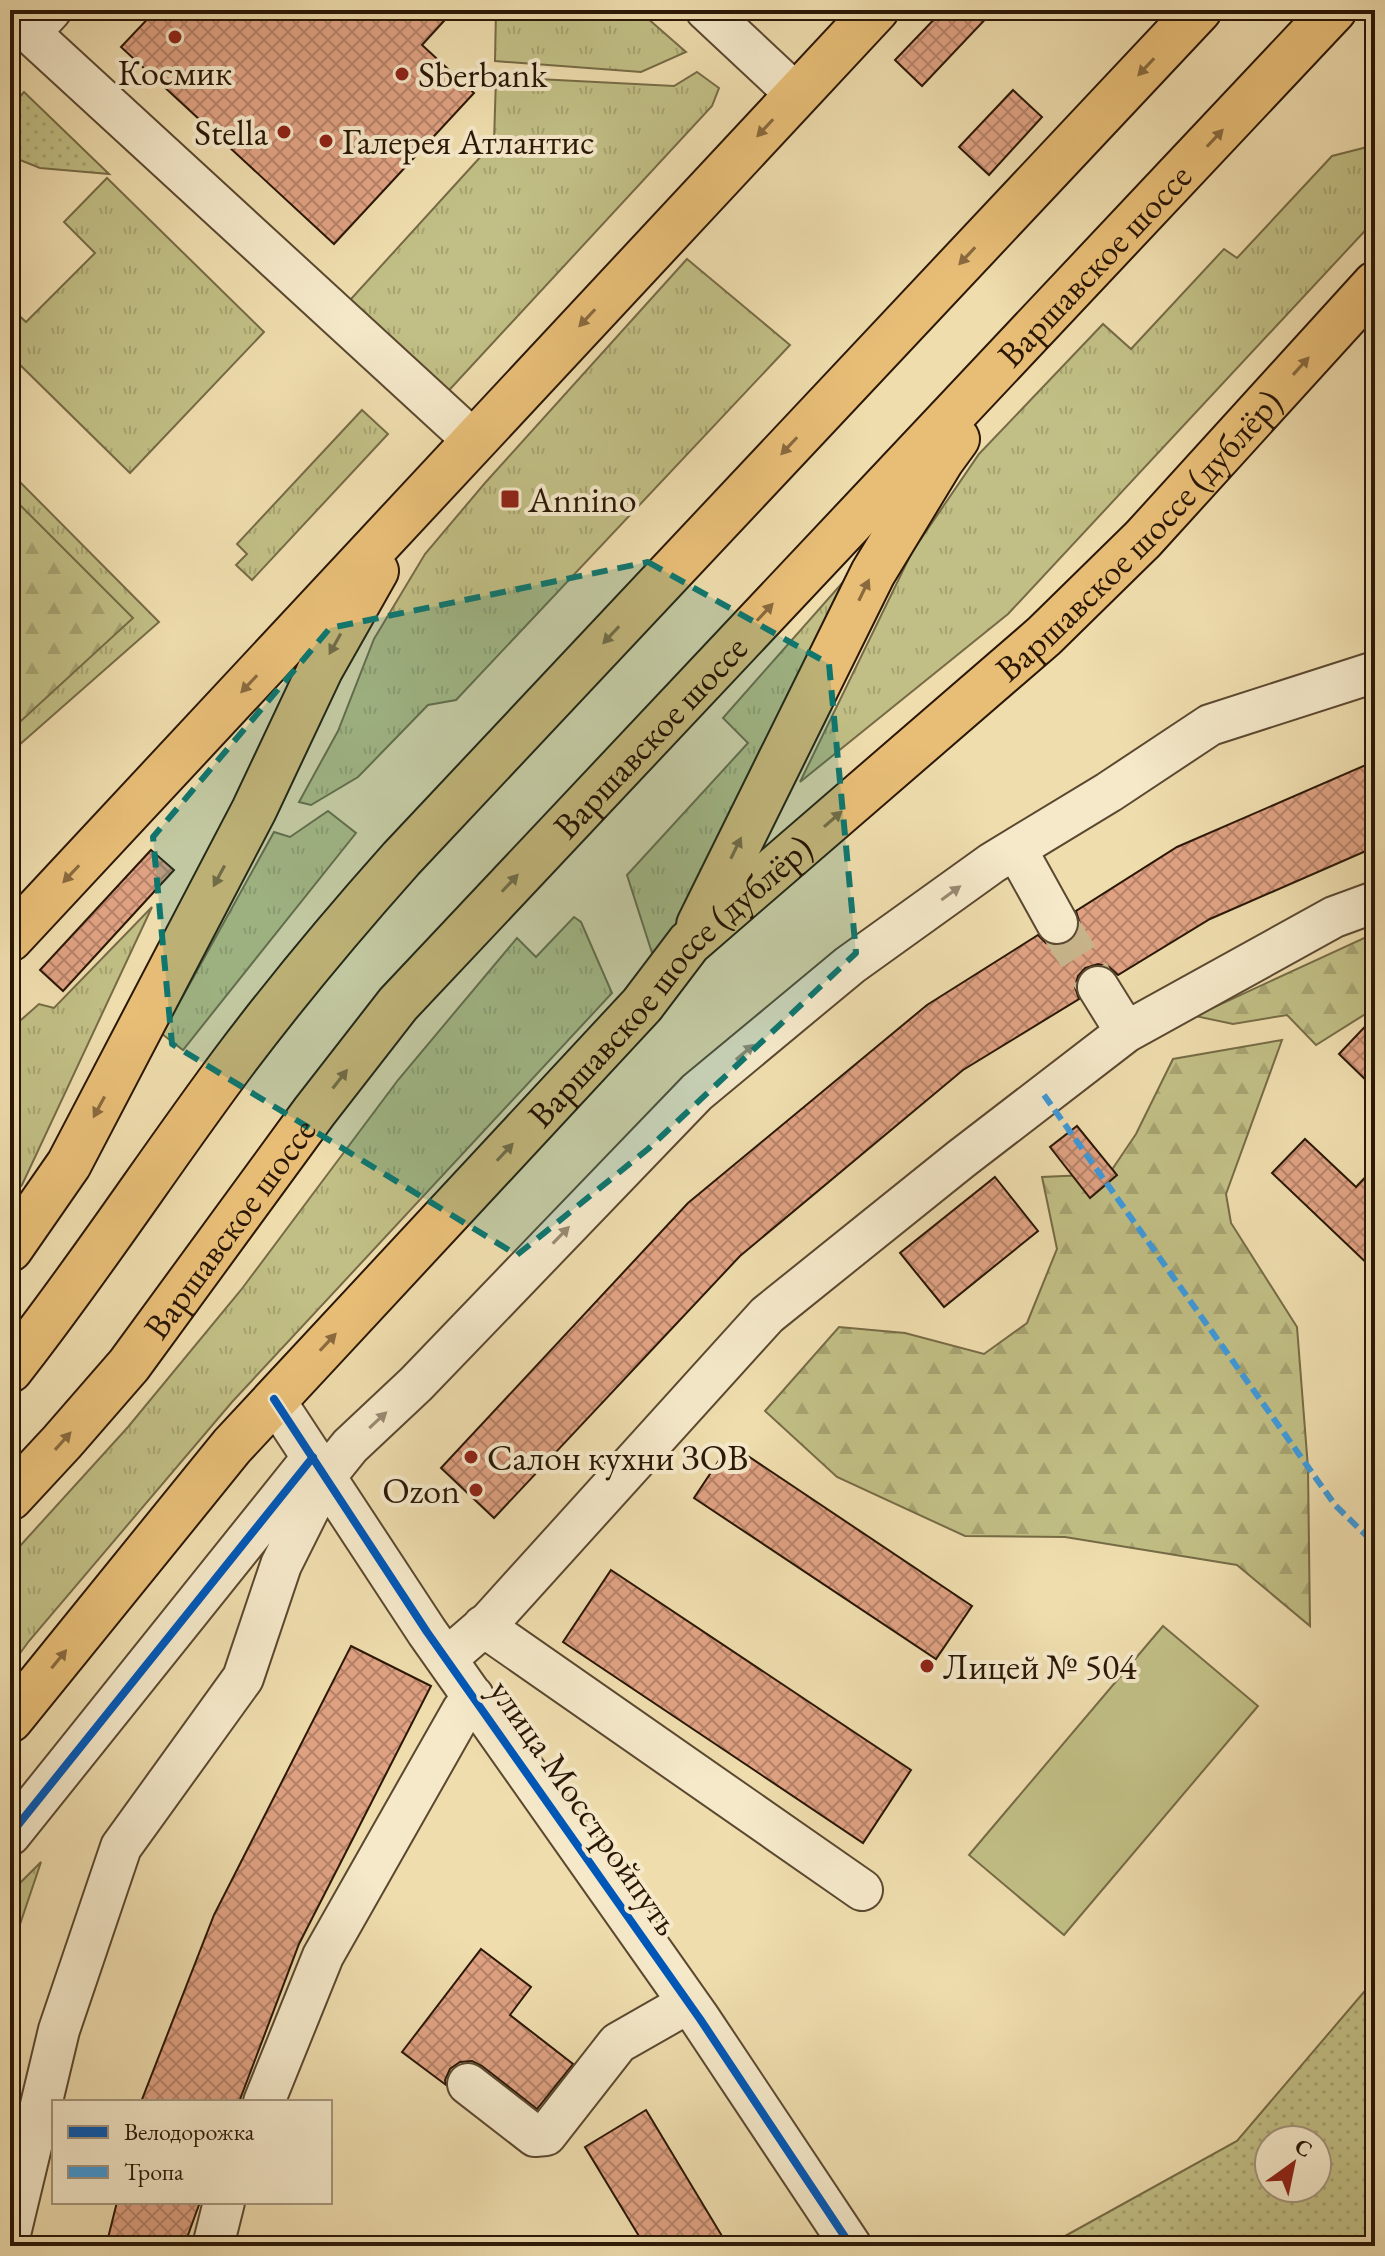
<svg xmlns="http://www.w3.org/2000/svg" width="1385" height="2256" font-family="'EB Garamond',serif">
	<defs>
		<pattern id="grass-tufts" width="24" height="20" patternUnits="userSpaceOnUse" patternTransform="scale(2)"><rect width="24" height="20" fill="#c1bf85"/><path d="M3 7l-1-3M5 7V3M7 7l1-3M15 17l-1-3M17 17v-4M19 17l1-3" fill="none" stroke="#a6a371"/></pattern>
		<pattern id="forest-firs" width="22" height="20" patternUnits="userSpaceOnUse" patternTransform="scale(2)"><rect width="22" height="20" fill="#c1bf85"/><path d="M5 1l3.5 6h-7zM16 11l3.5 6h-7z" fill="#a6a371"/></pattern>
		<pattern id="park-dots" width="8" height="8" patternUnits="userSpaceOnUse" patternTransform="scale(2)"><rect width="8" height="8" fill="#c1bf85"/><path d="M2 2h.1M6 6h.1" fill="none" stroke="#a6a371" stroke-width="1.8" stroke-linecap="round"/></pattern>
		<pattern id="building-cross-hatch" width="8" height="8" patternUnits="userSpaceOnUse" patternTransform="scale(2)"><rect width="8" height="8" fill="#e0a283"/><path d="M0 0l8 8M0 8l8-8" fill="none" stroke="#b68369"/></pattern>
	</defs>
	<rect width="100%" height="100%" fill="#efddae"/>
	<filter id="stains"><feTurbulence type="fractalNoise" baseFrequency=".0025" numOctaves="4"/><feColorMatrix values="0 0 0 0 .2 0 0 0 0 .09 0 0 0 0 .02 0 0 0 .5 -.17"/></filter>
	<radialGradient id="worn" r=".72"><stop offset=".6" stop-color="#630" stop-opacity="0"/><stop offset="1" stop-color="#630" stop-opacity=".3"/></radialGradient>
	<!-- grass -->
	<path fill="url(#grass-tufts)" stroke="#766b46" stroke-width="2" d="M 496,10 L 638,10 L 686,52 L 641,72 L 495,61 Z
		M 697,72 L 719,88 L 712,106 L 440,400 L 341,310 L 494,142 L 496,77 L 674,86 Z
		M 1375,145 L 1375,220 L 1008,614 L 800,782 L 912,552 L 979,454 L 1103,324 L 1131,349 L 1224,249 L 1237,258 L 1332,156 Z
		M 107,178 L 264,332 L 130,473 L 10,355 L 10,307 L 26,322 L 95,253 L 64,222 Z
		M 687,259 L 790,345 L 456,700 L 428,705 L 358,777 L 311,805 L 299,802 L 338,731 L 374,639 L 425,554 L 485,483 Z
		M 362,410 L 388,434 L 252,580 L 236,565 L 247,554 L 237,544 Z
		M 10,472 L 159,622 L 10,753 Z
		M 844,581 L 676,935 L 654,959 L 627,875 L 748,743 L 723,718 Z
		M 328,811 L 356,833 L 183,1050 L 162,1034 L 274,832 L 290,837 Z
		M 152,907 L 22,1185 L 10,1198 L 10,1025 L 13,1027 L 39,1004 L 54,1008 Z
		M 574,917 L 581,922 L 612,993 L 232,1402 L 29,1641 L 10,1667 L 10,1557 L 128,1427 L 241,1290 L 398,1080 L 517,938 L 536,957 Z
		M 41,1862 L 10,1954 L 10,1893 Z"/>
	<!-- forest -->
	<path fill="url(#forest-firs)" stroke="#766b46" stroke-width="2" d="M 10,495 L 133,618 L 10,731 Z
		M 1375,933 L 1375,1008 L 1316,1045 L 1287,1015 L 1233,1024 L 1195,1016 Z
		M 1282,1040 L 1226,1194 L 1231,1223 L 1297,1327 L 1308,1468 L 1310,1626 L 1237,1565 L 1065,1537 L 965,1536 L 837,1477 L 765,1411 L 839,1327 L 905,1333 L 984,1354 L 1027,1323 L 1057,1249 L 1042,1177 L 1109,1174 L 1136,1134 L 1173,1059 Z"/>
	<!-- park -->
	<path fill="url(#park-dots)" stroke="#766b46" stroke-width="2" fill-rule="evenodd" d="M 24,92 L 109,174 L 40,168 L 10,156 L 10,108 Z
		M 1375,1979 L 1375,2246 L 1047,2246 L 1237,2141 ZM 1269,2140 L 1317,2140 L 1317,2188 L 1269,2188 Z"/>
	<!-- pitch -->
	<path fill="#c1bf85" stroke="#766b46" stroke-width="2" d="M 1163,1626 L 1258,1706 L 1064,1935 L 969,1855 Z"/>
	<!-- building -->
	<path fill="url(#building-cross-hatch)" stroke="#2a1706" stroke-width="2" d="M 156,10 L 454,10 L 422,45 L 474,93 L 334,244 L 121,47 Z
		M 943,10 L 994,10 L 922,86 L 895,60 Z
		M 1013,90 L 1042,117 L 989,175 L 959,147 Z
		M 1375,761 L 1375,847 L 1210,919 L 1118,975 L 1109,967 L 1098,964 L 1085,968 L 1078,976 L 1075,987 L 1079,999 L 963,1070 L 740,1256 L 494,1518 L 441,1468 L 688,1203 L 927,1005 L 1038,935 L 1046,943 L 1056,946 L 1069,943 L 1077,934 L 1080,924 L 1076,911 L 1177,847 Z
		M 151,850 L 174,870 L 63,991 L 40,970 Z
		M 1375,1016 L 1375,1089 L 1339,1054 Z
		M 1077,1126 L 1117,1175 L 1090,1198 L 1050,1147 Z
		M 1305,1139 L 1356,1187 L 1375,1167 L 1375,1271 L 1272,1173 Z
		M 995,1177 L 1038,1231 L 944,1307 L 900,1253 Z
		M 730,1444 L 972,1606 L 936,1659 L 694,1498 Z
		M 611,1570 L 911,1770 L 863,1843 L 563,1642 Z
		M 351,1646 L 431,1686 L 299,1944 L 239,2102 L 141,2102 L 214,1915 Z
		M 481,1949 L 531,1987 L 510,2015 L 573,2064 L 537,2109 L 482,2066 L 472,2061 L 460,2062 L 450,2069 L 445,2080 L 446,2085 L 402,2052 Z
		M 646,2110 L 728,2246 L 645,2246 L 585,2147 Z
		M 117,2202 L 200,2202 L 184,2246 L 106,2246 Z"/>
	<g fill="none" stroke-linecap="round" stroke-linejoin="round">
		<!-- minor-tunnel -->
		<path stroke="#c8b58c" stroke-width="40" stroke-dasharray="40 20" stroke-linecap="butt" d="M 1057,923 L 1098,987"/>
		<defs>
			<path id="minor" d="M 51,10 L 30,33 L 473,440
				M 706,10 L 797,95
				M 1016,849 L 1057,923
				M 1098,987 L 1126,1032
				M 274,1399 L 427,1632 L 700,2019 L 851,2246
				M 483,1626 L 862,1890
				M 446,1659 L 490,1621 L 767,1315 L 961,1159 L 1126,1032 L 1334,917 L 1375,902
				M 10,1835 L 313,1457
				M 468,2084 L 535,2136 L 546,2135 L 618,2043 L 688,2003
				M 264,2102 L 323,1956 L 462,1711 L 473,1696
				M 10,2234 L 59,2030 L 121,1847 L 243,1678 L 281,1565 L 325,1477 L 350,1446 L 416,1384 L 697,1092 L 850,965 L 992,863 L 1109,792 L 1210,725 L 1375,672
				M 213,2246 L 224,2202"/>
			<g id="major">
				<path d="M 699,925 L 873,573 L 941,461 L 957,439"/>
				<path d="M 10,939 L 876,10"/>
				<path d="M 10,1249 L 69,1164 L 254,810 L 320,670 L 376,571"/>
				<path d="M 10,1370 C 89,1270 158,1163 235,1060 C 287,991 343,924 401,859 L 1199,10"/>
				<path id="s1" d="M 10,1498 L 62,1442 L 129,1365 L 314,1112 L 398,1004 L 1334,10"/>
				<path id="s2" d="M 10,1720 L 232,1446 L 642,1005 L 689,943 L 1044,636 L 1143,539 L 1375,284"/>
			</g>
		</defs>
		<!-- minor casing -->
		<use href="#minor" stroke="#5b4830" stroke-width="44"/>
		<!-- major casing -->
		<use href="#major" stroke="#2a1706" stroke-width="48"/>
		<!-- minor -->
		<use href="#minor" stroke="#f5e9ca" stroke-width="40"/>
		<!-- major -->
		<use href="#major" stroke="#e8be77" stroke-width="44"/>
		<!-- quiet -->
		<path stroke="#3d9add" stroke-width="6" stroke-dasharray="12 6" stroke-linecap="butt" d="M 1044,1095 L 1335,1505 L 1375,1544
			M 1116,2246 L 1125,2244 L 1127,2246"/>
		<defs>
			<path id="cycleway" d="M 274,1399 L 427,1632 L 700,2019 L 851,2246
				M 10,1835 L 313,1457"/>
		</defs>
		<!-- cycleway casing -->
		<use href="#cycleway" stroke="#f5e9ca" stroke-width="13"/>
		<!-- cycleway -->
		<use href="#cycleway" stroke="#0057b8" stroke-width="8"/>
	</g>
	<!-- one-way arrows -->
	<defs><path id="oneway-solid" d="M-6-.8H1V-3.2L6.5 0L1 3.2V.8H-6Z" transform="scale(2)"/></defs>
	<g fill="#896a3e">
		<use href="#oneway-solid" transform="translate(1146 67) rotate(133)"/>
		<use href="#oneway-solid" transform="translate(765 128) rotate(133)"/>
		<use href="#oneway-solid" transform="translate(1215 138) rotate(-47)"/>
		<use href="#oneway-solid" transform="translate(967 256) rotate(133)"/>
		<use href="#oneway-solid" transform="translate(587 318) rotate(133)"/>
		<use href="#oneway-solid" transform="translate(1301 366) rotate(-48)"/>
		<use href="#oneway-solid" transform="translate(789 446) rotate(133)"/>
		<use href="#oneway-solid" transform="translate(864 590) rotate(-64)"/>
		<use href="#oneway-solid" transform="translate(765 612) rotate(-47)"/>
		<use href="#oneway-solid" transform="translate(611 635) rotate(133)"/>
		<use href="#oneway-solid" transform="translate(335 644) rotate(119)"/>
		<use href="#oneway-solid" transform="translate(249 684) rotate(133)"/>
		<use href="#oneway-solid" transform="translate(833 819) rotate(-41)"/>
		<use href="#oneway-solid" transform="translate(736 848) rotate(-64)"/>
		<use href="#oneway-solid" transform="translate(71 874) rotate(133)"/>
		<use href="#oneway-solid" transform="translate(219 876) rotate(118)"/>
		<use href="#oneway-solid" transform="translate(510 883) rotate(-47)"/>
		<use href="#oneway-solid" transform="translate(340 1079) rotate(-52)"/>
		<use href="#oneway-solid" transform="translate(99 1107) rotate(118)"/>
		<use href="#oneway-solid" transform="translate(505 1152) rotate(-47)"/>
		<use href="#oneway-solid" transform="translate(328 1342) rotate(-47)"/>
		<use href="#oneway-solid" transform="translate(63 1441) rotate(-48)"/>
		<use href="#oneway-solid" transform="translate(59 1659) rotate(-51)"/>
	</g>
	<g fill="#9a8a72">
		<use href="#oneway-solid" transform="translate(951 893) rotate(-36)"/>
		<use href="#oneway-solid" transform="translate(745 1052) rotate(-40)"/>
		<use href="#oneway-solid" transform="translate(561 1235) rotate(-46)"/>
		<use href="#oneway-solid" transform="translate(378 1420) rotate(-43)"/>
	</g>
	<!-- marked area -->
	<path fill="#0f766e" fill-opacity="0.2" stroke="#0f766e" stroke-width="6" stroke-dasharray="16 10" stroke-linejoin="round" d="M 648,562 L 829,664 L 856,953 L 648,1149 L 517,1255 L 172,1044 L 153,837 L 330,628 Z"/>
	<!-- markers -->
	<g fill="#8f2418" stroke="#f5e9ca" stroke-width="3">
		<circle cx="175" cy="37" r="8"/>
		<circle cx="402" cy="74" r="8"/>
		<circle cx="284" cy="132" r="8"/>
		<circle cx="326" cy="141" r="8"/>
		<rect x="500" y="489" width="20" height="20" rx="4"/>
		<circle cx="471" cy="1457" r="8"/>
		<circle cx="476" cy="1490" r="8"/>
		<circle cx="927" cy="1666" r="8"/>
	</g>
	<g text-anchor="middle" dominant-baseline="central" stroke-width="8" stroke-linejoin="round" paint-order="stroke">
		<!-- poi labels -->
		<g font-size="36" fill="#2a1706" stroke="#f5e9ca" text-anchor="start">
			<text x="175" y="72" text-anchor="middle">Космик</text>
			<text x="418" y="74">Sberbank</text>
			<text x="268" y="132" text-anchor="end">Stella</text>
			<text x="342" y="141">Галерея Атлантис</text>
			<text x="528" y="499">Annino</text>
			<text x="487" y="1457">Салон кухни ЗОВ</text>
			<text x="460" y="1490" text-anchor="end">Ozon</text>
			<text x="943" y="1666">Лицей № 504</text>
		</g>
		<!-- street labels -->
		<g font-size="36" fill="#2a1706" stroke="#f5e9ca">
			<text stroke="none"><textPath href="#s1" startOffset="1644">Варшавское шоссе</textPath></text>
			<text stroke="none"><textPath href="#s2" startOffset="1640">Варшавское шоссе (дублёр)</textPath></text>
			<text stroke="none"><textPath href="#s1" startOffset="996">Варшавское шоссе</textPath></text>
			<text stroke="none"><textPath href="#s2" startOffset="992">Варшавское шоссе (дублёр)</textPath></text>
			<text stroke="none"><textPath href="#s1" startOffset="348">Варшавское шоссе</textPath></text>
			<text transform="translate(585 1807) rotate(55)">улица Мосстройпуть</text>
		</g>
	</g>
	<!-- margin -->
	<rect width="1385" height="2256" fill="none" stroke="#efddae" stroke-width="40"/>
	<rect x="12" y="12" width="1361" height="2232" fill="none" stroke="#2a1706" stroke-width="4"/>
	<rect x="20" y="20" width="1345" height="2216" fill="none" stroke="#2a1706" stroke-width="2"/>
	<!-- legend -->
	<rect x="52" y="2100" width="280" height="104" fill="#f5e9ca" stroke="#a4957c" stroke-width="2"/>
	<rect x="68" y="2126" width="40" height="12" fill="#0057b8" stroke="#a4957c" stroke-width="2"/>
	<text x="124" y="2140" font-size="24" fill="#2a1706">Велодорожка</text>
	<rect x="68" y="2166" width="40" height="12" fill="#3d9add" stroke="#a4957c" stroke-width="2"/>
	<text x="124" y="2180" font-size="24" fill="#2a1706">Тропа</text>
	<!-- north arrow -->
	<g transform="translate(1293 2164) rotate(33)"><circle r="38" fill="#f5e9ca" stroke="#a4957c" stroke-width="2"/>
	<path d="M0-6L14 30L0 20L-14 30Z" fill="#8f2418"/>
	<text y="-12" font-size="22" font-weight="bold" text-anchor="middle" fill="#2a1706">С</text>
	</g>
	<rect width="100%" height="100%" filter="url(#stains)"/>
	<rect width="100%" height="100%" fill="url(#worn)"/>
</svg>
